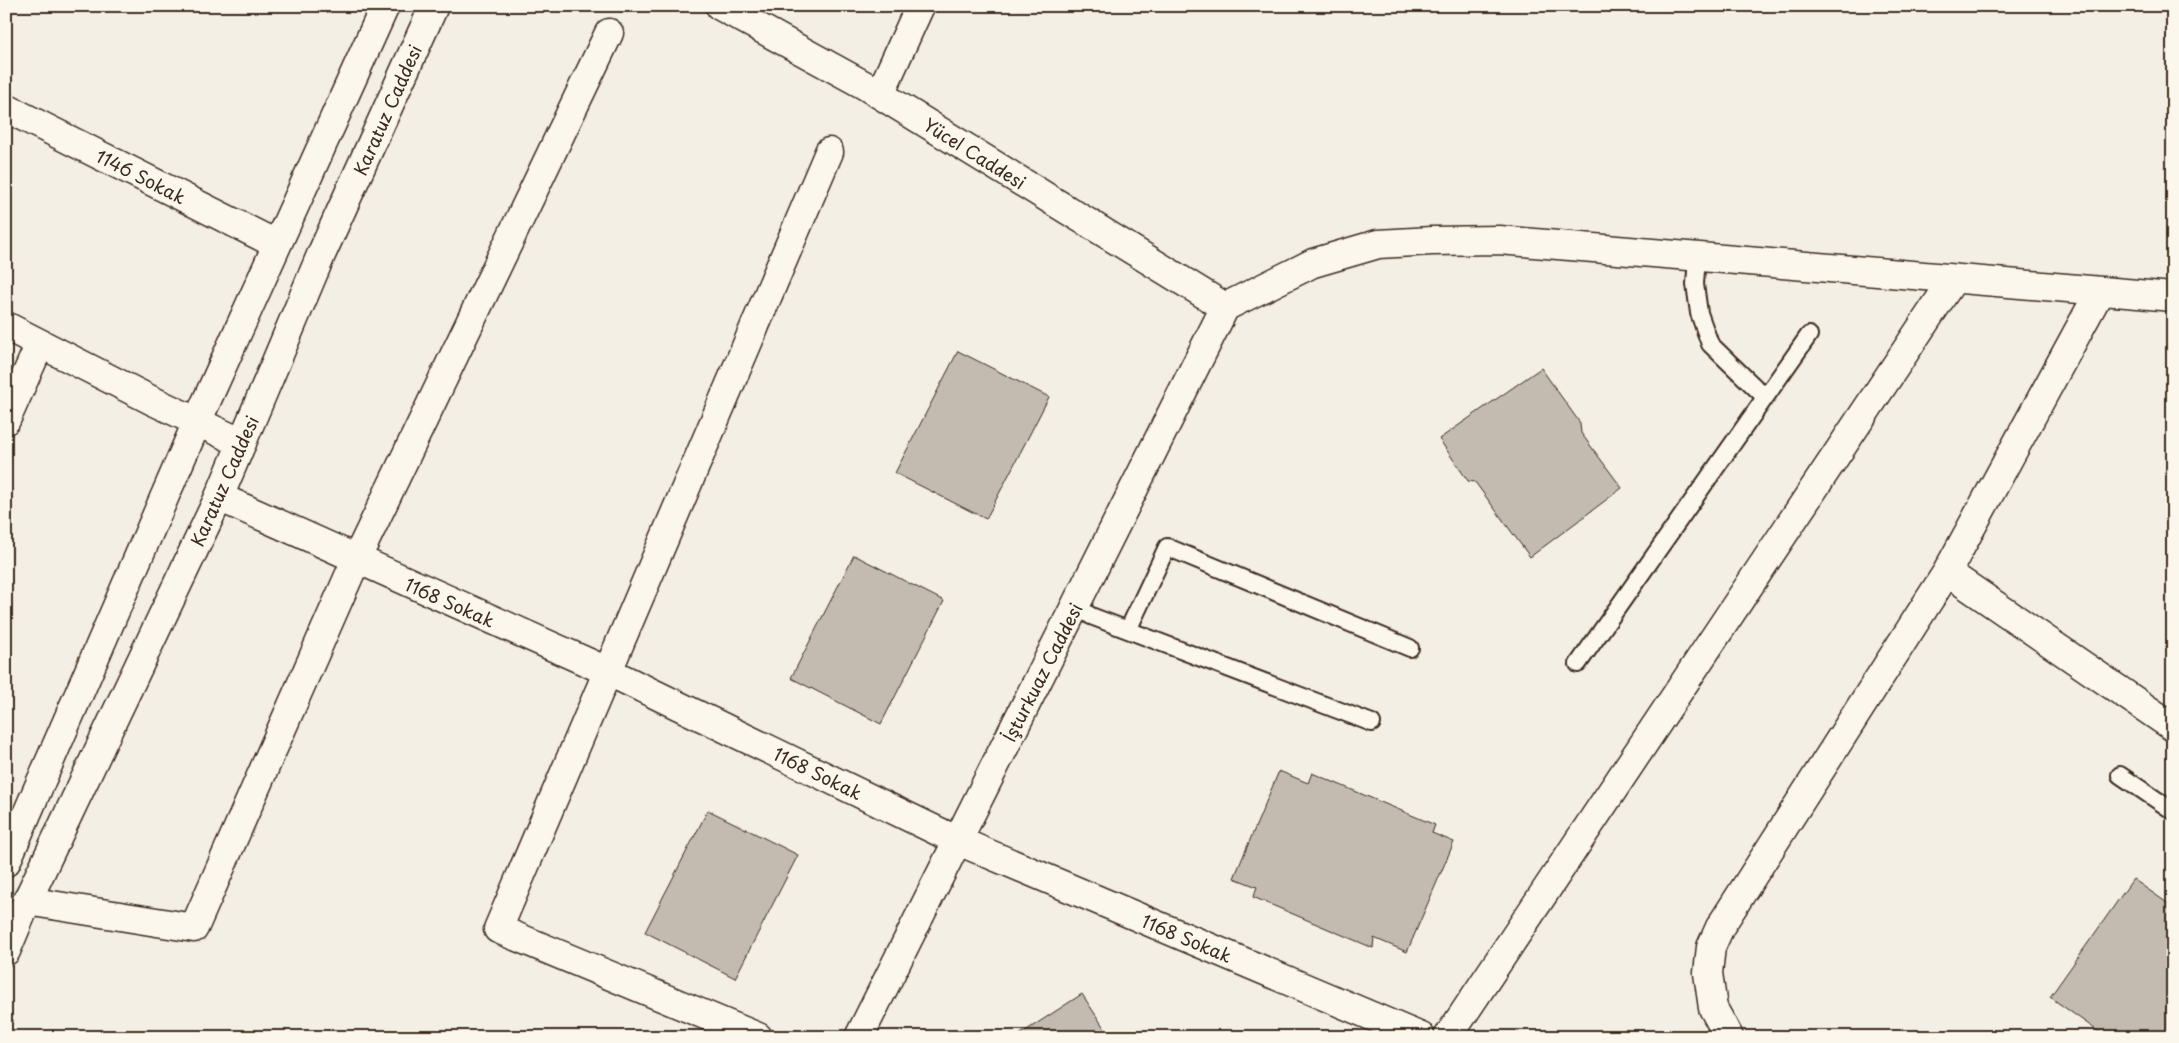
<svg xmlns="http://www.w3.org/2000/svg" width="2179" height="1043" font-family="'Playpen Sans',sans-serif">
	<rect width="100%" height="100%" fill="#f3efe4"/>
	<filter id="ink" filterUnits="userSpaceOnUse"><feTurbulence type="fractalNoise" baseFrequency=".02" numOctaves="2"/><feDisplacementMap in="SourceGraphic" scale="10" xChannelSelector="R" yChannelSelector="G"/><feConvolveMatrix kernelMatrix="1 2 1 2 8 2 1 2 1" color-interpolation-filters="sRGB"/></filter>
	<g filter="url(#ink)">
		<!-- building -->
		<path fill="#c3bbb0" stroke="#3b2a1e" d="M 958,351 L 1049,397 L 986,519 L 895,473 Z
			M 1541,368 L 1580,423 L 1581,433 L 1622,488 L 1530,557 L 1475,482 L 1468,481 L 1439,439 Z
			M 854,555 L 944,601 L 881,724 L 791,678 Z
			M 1279,771 L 1308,783 L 1312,773 L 1435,825 L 1432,833 L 1454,842 L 1407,952 L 1374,938 L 1373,948 L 1253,897 L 1257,887 L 1234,878 Z
			M 708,810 L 798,855 L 735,978 L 645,932 Z
			M 2133,879 L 2173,907 L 2173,1037 L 2106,1037 L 2050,997 Z
			M 1082,994 L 1110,1037 L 1016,1037 Z"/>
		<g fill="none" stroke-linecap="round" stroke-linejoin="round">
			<defs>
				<path id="lane" d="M 1697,258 L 1695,284 L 1699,313 L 1710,344 L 1765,397
					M 1075,605 L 1091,616 L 1372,723
					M 1128,630 L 1167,547 L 1410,648
					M 1578,664 L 1809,335
					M 2120,775 L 2173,811"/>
				<path id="street" d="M 720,6 L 866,86 L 1225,307
					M 880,94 L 920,6
					M 6,108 L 276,244
					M 1225,307 L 1313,263 L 1378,244 L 1432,241 L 1499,240 L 2173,297
					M 6,326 L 151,400 L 242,443
					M 6,420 L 40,344
					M 219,497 L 607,671 L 956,840 L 1421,1037
					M 1947,572 L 2100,291
					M 27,901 L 194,928 L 356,560 L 609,33
					M 758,1037 L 498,929 L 829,152
					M 859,1037 L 1225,307
					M 1448,1037 L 1953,280
					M 1729,1037 L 1713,1008 L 1708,973 L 1711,947 L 1720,927 L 1947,572 L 2173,727"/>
				<path id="secondary" d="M 6,862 L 197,422 L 385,6
					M 6,951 L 27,901 L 219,497 L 321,255 L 434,6"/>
			</defs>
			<!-- lane casing -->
			<use href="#lane" stroke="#3b2a1e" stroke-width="20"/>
			<!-- street casing -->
			<use href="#street" stroke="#3b2a1e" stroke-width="31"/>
			<!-- secondary casing -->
			<use href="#secondary" stroke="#3b2a1e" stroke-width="31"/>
			<!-- lane -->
			<use href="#lane" stroke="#fbf7ec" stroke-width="16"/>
			<!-- street -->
			<use href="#street" stroke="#fbf7ec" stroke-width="28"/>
			<!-- secondary -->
			<use href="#secondary" stroke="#fbf7ec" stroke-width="28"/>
		</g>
	</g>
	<g text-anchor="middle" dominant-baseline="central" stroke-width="4" stroke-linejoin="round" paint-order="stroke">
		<!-- street labels -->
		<g font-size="18" fill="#3b2a1e" stroke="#fbf7ec">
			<text transform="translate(387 110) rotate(-66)">Karatuz Caddesi</text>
			<text transform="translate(975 153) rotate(32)">Yücel Caddesi</text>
			<text transform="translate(141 176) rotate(27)">1146 Sokak</text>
			<text transform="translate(224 481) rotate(-66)">Karatuz Caddesi</text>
			<text transform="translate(450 602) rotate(24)">1168 Sokak</text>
			<text transform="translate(1042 672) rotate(-63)">İşturkuaz Caddesi</text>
			<text transform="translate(818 773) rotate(26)">1168 Sokak</text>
			<text transform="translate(1187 938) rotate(23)">1168 Sokak</text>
		</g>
	</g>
	<!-- margin -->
	<rect width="2179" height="1043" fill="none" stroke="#fbf7ec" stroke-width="25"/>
	<rect x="12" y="12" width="2154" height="1018" fill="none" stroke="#3b2a1e" stroke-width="2" filter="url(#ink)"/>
</svg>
